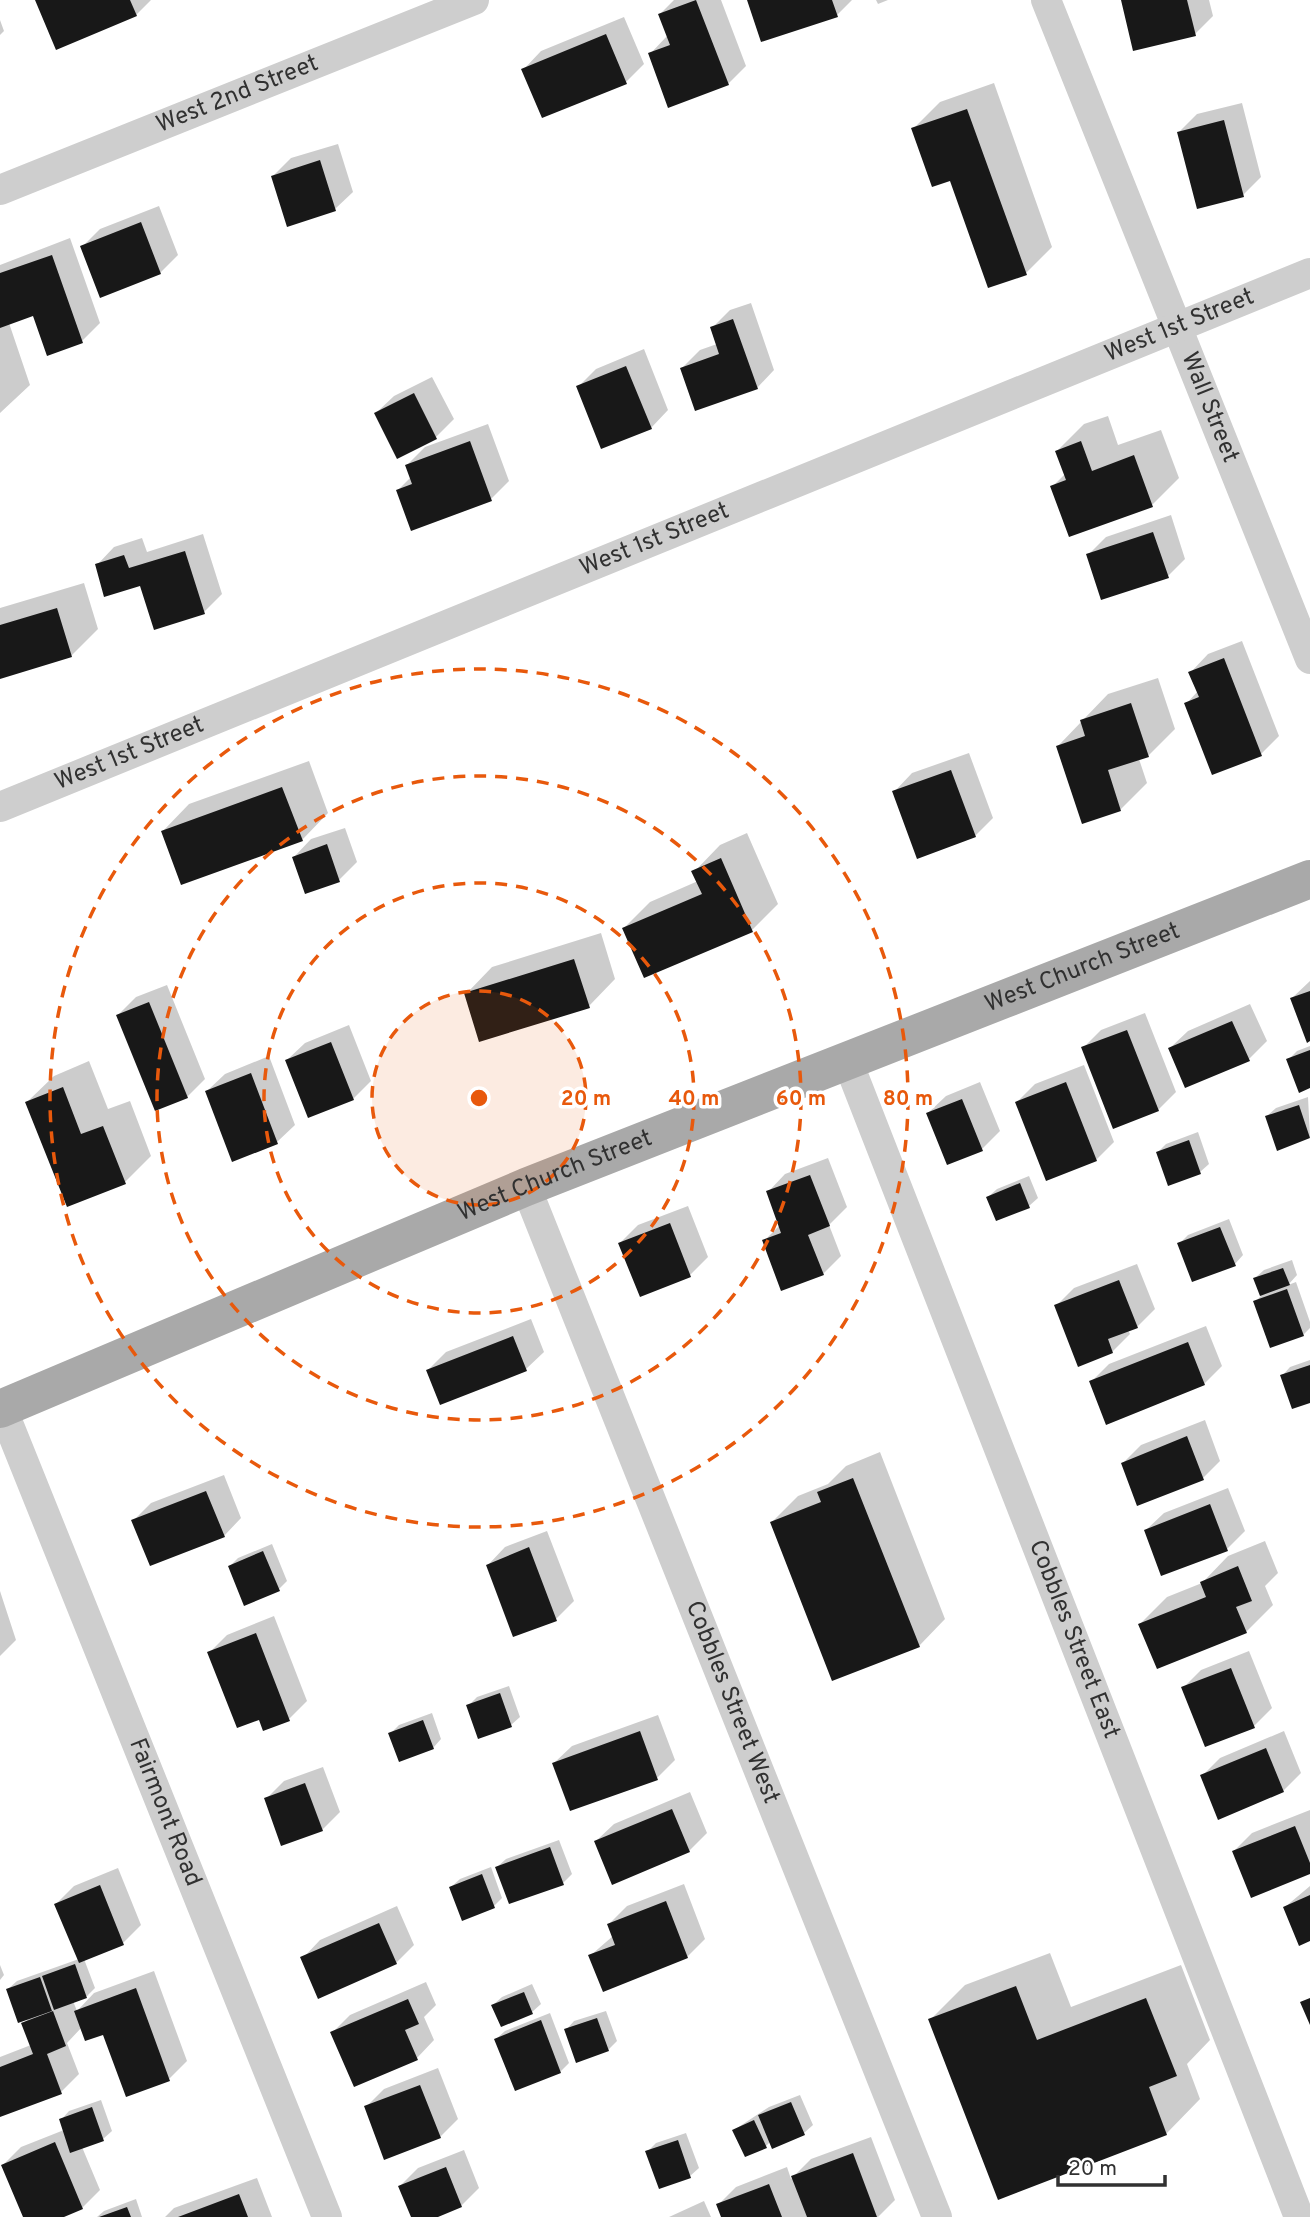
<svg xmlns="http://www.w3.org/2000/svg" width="1310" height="2217" font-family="Overpass,sans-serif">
	<rect width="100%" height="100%" fill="#fff"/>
	<!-- shadow -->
	<path fill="#0003" d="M 37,0 L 151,0 L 136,15 Z
		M 674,0 L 721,0 L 746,66 L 728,84 L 650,54 L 668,35 L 660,14 Z
		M 749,0 L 852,0 L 837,15 Z
		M 876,0 L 888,0 L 878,4 Z
		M 1123,0 L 1209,0 L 1213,16 L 1195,34 Z
		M 624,17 L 644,64 L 626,82 L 524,69 L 541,51 Z
		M 0,20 L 4,31 L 0,35 Z
		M 994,83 L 1052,247 L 1026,273 L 913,129 L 940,102 Z
		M 1242,103 L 1261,177 L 1243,195 L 1179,132 L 1197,114 Z
		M 338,144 L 353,192 L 335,209 L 273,176 L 291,158 Z
		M 159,206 L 178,255 L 160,273 L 82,247 L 100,229 Z
		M 70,238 L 100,323 L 82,341 L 48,354 L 34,314 L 9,323 L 30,385 L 0,413 L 0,265 Z
		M 751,303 L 774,370 L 757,388 L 682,368 L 700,350 L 717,344 L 712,328 L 730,310 Z
		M 644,349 L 668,410 L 651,428 L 578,387 L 596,369 Z
		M 432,377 L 454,419 L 436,437 L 398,457 L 376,413 L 394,396 Z
		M 1108,416 L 1118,445 L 1161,430 L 1179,478 L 1152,505 L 1052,487 L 1065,474 L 1057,451 L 1084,424 Z
		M 488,424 L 509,481 L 491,499 L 398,490 L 411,477 L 407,465 L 425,447 Z
		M 1171,515 L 1185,559 L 1168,576 L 1088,555 L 1106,537 Z
		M 203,534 L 222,594 L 204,612 L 97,565 L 114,547 L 142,538 L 147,552 Z
		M 84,583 L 98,629 L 71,656 L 0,677 L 0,608 Z
		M 1242,641 L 1279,736 L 1261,754 L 1186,704 L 1198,691 L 1191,672 L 1208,654 Z
		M 1158,678 L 1175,729 L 1148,756 L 1139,759 L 1147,783 L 1121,809 L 1083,822 L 1058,746 L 1108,694 Z
		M 969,753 L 993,818 L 975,836 L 895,791 L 912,773 Z
		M 309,761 L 328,813 L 302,840 L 163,831 L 189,804 Z
		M 345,828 L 357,862 L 339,880 L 294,857 L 311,839 Z
		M 747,833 L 778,904 L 752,930 L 624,928 L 650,902 L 698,881 L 694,872 L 720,845 Z
		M 601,933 L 615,979 L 589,1006 L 466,994 L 492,967 Z
		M 1310,981 L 1310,1040 L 1292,998 Z
		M 167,985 L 205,1079 L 187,1097 L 118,1015 L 136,997 Z
		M 1250,1004 L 1267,1041 L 1249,1059 L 1170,1048 L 1188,1031 Z
		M 1145,1013 L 1176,1092 L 1158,1110 L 1083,1048 L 1101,1030 Z
		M 349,1025 L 371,1081 L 353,1099 L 287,1060 L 305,1043 Z
		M 1310,1046 L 1310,1086 L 1288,1060 L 1297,1051 Z
		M 269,1056 L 295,1125 L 277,1142 L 207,1091 L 225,1074 Z
		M 89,1061 L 108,1109 L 130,1101 L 151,1156 L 125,1182 L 27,1102 L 54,1076 Z
		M 1084,1065 L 1114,1142 L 1096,1160 L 1017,1102 L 1035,1084 Z
		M 980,1082 L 1000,1131 L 982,1149 L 928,1113 L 946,1096 Z
		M 1308,1097 L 1310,1137 L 1278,1148 L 1267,1116 L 1276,1108 Z
		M 1198,1132 L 1209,1164 L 1200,1172 L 1169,1183 L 1158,1152 L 1166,1144 Z
		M 828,1158 L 847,1207 L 829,1225 L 841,1256 L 823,1274 L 764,1241 L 780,1225 L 768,1192 L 785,1174 Z
		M 1029,1176 L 1038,1198 L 1029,1206 L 988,1197 L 997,1189 Z
		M 688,1206 L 708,1257 L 690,1275 L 641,1295 L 620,1243 L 638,1225 Z
		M 1229,1219 L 1243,1255 L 1235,1264 L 1179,1244 L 1188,1235 Z
		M 1292,1260 L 1297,1275 L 1288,1285 L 1296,1282 L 1310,1322 L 1310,1328 L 1303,1335 L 1255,1302 L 1261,1296 L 1255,1278 L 1264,1270 Z
		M 1137,1264 L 1155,1309 L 1137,1327 L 1128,1330 L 1130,1334 L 1112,1352 L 1056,1306 L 1074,1288 Z
		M 531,1319 L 544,1352 L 526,1369 L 428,1370 L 446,1352 Z
		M 1206,1326 L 1222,1366 L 1204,1384 L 1091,1382 L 1109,1364 Z
		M 1310,1360 L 1310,1401 L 1282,1376 L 1290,1367 Z
		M 1205,1420 L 1220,1461 L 1203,1478 L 1123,1463 L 1141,1445 Z
		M 880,1452 L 945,1619 L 919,1646 L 772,1522 L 798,1496 L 828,1484 L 846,1466 Z
		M 224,1475 L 241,1518 L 224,1536 L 133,1521 L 151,1503 Z
		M 1228,1488 L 1245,1531 L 1227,1549 L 1146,1530 L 1164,1513 Z
		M 547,1531 L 574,1601 L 556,1619 L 514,1635 L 488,1565 L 505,1547 Z
		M 1265,1541 L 1278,1573 L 1265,1586 L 1273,1605 L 1246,1632 L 1140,1624 L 1167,1597 L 1202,1583 L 1228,1556 Z
		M 272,1544 L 287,1581 L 279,1589 L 230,1566 L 238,1558 Z
		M 0,1591 L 16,1640 L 0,1656 Z
		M 274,1616 L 307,1701 L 289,1719 L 260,1718 L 209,1653 L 227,1635 Z
		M 1249,1651 L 1272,1708 L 1254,1726 L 1183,1688 L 1201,1670 Z
		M 509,1686 L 520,1717 L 511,1725 L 468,1706 L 477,1697 Z
		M 432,1713 L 441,1739 L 433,1748 L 390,1734 L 399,1725 Z
		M 658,1715 L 675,1760 L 657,1778 L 554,1763 L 572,1746 Z
		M 1284,1731 L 1301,1773 L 1283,1791 L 1202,1776 L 1220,1758 Z
		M 323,1767 L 340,1812 L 322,1830 L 266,1799 L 284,1781 Z
		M 690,1792 L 707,1833 L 689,1851 L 596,1841 L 614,1824 Z
		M 1310,1810 L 1310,1872 L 1234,1851 L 1252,1833 Z
		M 559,1840 L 572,1874 L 563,1883 L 497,1867 L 506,1859 Z
		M 491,1867 L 502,1898 L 494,1906 L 451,1887 L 460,1879 Z
		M 118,1868 L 141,1925 L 123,1943 L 84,1959 L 95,1988 L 87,1996 L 92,1994 L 73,2001 L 77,2011 L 94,1993 L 154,1971 L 187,2061 L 169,2079 L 104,2032 L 82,2027 L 67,2043 L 79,2074 L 61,2092 L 0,2115 L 0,2057 L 31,2045 L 23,2024 L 31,2016 L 8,1989 L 17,1981 L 79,1959 L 56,1904 L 74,1886 Z
		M 684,1884 L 705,1939 L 687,1957 L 591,1955 L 613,1936 L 609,1924 L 627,1906 Z
		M 1310,1886 L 1310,1939 L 1285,1907 Z
		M 397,1906 L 414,1945 L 396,1963 L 303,1958 L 320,1940 Z
		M 1050,1953 L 1071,2007 L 1181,1965 L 1210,2040 L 1187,2064 L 1200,2099 L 1166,2134 L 930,2020 L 965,1985 Z
		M 0,1965 L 4,1975 L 0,1980 Z
		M 426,1982 L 436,2005 L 424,2017 L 434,2040 L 417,2058 L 332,2033 L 350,2015 Z
		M 532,1984 L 541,2004 L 532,2012 L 493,2005 L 502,1997 Z
		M 606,2011 L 617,2041 L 608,2050 L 566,2030 L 574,2021 Z
		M 550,2013 L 569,2063 L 560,2072 L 496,2039 L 505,2031 Z
		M 438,2068 L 458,2119 L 440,2137 L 366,2107 L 384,2089 Z
		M 800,2095 L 813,2125 L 804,2133 L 771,2141 L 766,2146 L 734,2130 L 769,2107 Z
		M 101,2100 L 112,2131 L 103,2139 L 82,2147 L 100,2190 L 82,2208 L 59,2217 L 25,2217 L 3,2165 L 21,2147 L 64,2130 L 61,2120 L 69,2111 Z
		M 686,2133 L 699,2168 L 690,2176 L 647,2152 L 656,2143 Z
		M 871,2137 L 895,2200 L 878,2217 L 723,2217 L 718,2205 L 736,2187 L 787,2167 L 791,2179 L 811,2159 Z
		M 464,2150 L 479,2188 L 461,2206 L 434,2217 L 413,2217 L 400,2186 L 418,2168 Z
		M 257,2178 L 272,2217 L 165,2217 L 174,2208 Z
		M 136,2199 L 142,2217 L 97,2217 L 104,2211 Z
		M 704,2201 L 711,2217 L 669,2217 Z"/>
	<!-- building -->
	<path fill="#181818" d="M 35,0 L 130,0 L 137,16 L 56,50 Z
		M 696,0 L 729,85 L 668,108 L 648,53 L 670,45 L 658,14 Z
		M 747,0 L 832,0 L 838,17 L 761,42 Z
		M 1121,0 L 1187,0 L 1196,36 L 1133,51 Z
		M 606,34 L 627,84 L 542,118 L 521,69 Z
		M 967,109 L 1027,275 L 988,288 L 950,181 L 932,187 L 911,128 Z
		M 1224,120 L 1244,197 L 1197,209 L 1177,132 Z
		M 320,160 L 336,211 L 287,227 L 271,176 Z
		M 141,222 L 161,274 L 100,298 L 80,246 Z
		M 52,255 L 83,343 L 47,356 L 33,316 L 0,328 L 0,273 Z
		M 733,319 L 758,389 L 695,411 L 680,368 L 719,354 L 710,327 Z
		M 626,366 L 652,429 L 601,449 L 576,386 Z
		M 414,393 L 437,439 L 397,459 L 374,413 Z
		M 470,441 L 492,501 L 411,531 L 396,490 L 412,484 L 405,465 Z
		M 1081,441 L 1092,471 L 1134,455 L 1153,507 L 1069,537 L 1050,486 L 1066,480 L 1055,451 Z
		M 1153,532 L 1169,578 L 1101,600 L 1086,554 Z
		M 185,551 L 205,614 L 154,630 L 140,586 L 104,597 L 95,564 L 124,555 L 129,568 Z
		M 57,608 L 72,657 L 0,679 L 0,625 Z
		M 1224,658 L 1262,756 L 1212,775 L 1184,703 L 1199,697 L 1188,672 Z
		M 1131,703 L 1149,757 L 1108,770 L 1121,811 L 1082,824 L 1056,746 L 1085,736 L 1080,720 Z
		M 951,770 L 976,837 L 917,859 L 892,791 Z
		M 282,787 L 303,841 L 181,885 L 161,831 Z
		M 327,844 L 340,882 L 305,894 L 292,857 Z
		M 721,858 L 753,932 L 644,978 L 622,928 L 702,894 L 691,871 Z
		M 574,959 L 590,1008 L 479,1042 L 464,993 Z
		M 1310,991 L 1310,1041 L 1307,1043 L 1290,998 Z
		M 149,1002 L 188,1098 L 155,1111 L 116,1015 Z
		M 1232,1021 L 1250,1061 L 1185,1088 L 1168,1048 Z
		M 1127,1030 L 1159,1111 L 1113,1129 L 1081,1047 Z
		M 331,1042 L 354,1100 L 308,1118 L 285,1060 Z
		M 1310,1050 L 1310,1088 L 1299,1093 L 1286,1059 Z
		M 251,1073 L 278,1144 L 232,1162 L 205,1091 Z
		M 1066,1082 L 1097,1161 L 1046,1181 L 1015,1102 Z
		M 63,1087 L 81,1134 L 103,1126 L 126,1184 L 67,1207 L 25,1102 Z
		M 962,1099 L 983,1151 L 947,1165 L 926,1113 Z
		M 1299,1105 L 1310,1138 L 1277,1151 L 1265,1116 Z
		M 1189,1140 L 1201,1174 L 1168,1186 L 1156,1152 Z
		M 810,1175 L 830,1226 L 808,1235 L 824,1275 L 781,1291 L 762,1240 L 781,1233 L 766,1191 Z
		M 1020,1183 L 1030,1208 L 996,1221 L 986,1197 Z
		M 670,1223 L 691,1277 L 640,1297 L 618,1243 Z
		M 1220,1227 L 1236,1266 L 1192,1282 L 1177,1243 Z
		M 1283,1268 L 1290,1285 L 1260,1296 L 1253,1278 Z
		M 1119,1280 L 1138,1328 L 1108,1339 L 1113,1353 L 1078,1367 L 1054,1305 Z
		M 1287,1289 L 1304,1336 L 1270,1348 L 1253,1301 Z
		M 513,1336 L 527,1371 L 440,1405 L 426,1370 Z
		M 1188,1342 L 1205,1385 L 1106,1425 L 1089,1381 Z
		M 1310,1365 L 1310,1403 L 1292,1409 L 1280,1375 Z
		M 1187,1436 L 1204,1480 L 1137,1506 L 1121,1463 Z
		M 853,1478 L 920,1647 L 832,1681 L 770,1522 L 821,1502 L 817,1492 Z
		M 206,1491 L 225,1537 L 150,1566 L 131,1520 Z
		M 1210,1504 L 1228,1551 L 1161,1576 L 1144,1530 Z
		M 529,1547 L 557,1621 L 513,1637 L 486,1565 Z
		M 263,1551 L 280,1591 L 244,1606 L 228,1566 Z
		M 1238,1566 L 1252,1601 L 1236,1607 L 1247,1633 L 1157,1669 L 1138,1624 L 1206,1597 L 1200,1582 Z
		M 256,1633 L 290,1721 L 263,1731 L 259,1720 L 237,1728 L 207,1652 Z
		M 1231,1668 L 1255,1728 L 1205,1747 L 1181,1687 Z
		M 500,1693 L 512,1727 L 478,1739 L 466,1705 Z
		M 423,1720 L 434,1749 L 399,1762 L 388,1733 Z
		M 640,1731 L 658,1780 L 570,1811 L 552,1763 Z
		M 1266,1748 L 1284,1792 L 1218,1820 L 1200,1775 Z
		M 305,1783 L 323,1831 L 281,1846 L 264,1798 Z
		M 672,1809 L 690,1852 L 612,1885 L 594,1841 Z
		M 1295,1826 L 1310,1863 L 1310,1874 L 1251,1898 L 1232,1851 Z
		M 550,1847 L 564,1885 L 509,1904 L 495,1867 Z
		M 482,1874 L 495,1908 L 462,1921 L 449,1887 Z
		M 100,1885 L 124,1945 L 79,1963 L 54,1904 Z
		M 1310,1895 L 1310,1941 L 1299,1946 L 1283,1907 Z
		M 666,1901 L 688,1958 L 603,1992 L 588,1955 L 615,1945 L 607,1924 Z
		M 379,1923 L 397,1964 L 318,1999 L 300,1957 Z
		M 75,1964 L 87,1998 L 54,2010 L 42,1976 Z
		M 40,1977 L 52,2011 L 18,2023 L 6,1989 Z
		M 1016,1986 L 1037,2040 L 1146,1998 L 1177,2076 L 1149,2087 L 1167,2135 L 998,2200 L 928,2019 Z
		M 136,1988 L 170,2081 L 126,2097 L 103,2035 L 85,2041 L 74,2011 Z
		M 524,1992 L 533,2014 L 501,2027 L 491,2005 Z
		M 1310,1998 L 1310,2025 L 1300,2002 Z
		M 408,1999 L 419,2024 L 405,2030 L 418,2060 L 354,2087 L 330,2032 Z
		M 53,2011 L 66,2046 L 47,2054 L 62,2094 L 0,2117 L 0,2067 L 33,2054 L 21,2023 Z
		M 597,2018 L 609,2051 L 576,2063 L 564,2029 Z
		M 541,2020 L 561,2073 L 515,2091 L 494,2039 Z
		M 420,2085 L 441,2138 L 384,2160 L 364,2106 Z
		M 791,2102 L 805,2135 L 772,2149 L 758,2115 Z
		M 92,2107 L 104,2141 L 70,2153 L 59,2119 Z
		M 754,2120 L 767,2148 L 745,2157 L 732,2130 Z
		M 678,2140 L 691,2178 L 659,2189 L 645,2151 Z
		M 55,2142 L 83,2209 L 64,2217 L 23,2217 L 1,2165 Z
		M 853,2153 L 877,2217 L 807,2217 L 791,2176 Z
		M 446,2167 L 462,2207 L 438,2217 L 411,2217 L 398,2186 Z
		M 769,2184 L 782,2217 L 721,2217 L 716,2204 Z
		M 239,2194 L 248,2217 L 178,2217 Z
		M 127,2207 L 131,2217 L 99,2217 Z"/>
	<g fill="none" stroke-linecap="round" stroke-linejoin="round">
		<!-- minor -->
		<g stroke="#cecece" stroke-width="30">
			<path id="s1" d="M 1046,0 L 1310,659"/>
			<path id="s2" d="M 0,190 L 474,0"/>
			<path id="s3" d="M 0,807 L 1310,273"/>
			<path id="s4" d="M 848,1062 L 1299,2217"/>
			<path id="s5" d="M 526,1187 L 937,2217"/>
			<path id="s6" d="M 2,1408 L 327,2217"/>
		</g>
		<!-- primary -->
		<path stroke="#a9a9a9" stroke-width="38" id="s7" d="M 0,1409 L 526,1187 L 1310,879"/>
	</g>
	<!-- distance rings -->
	<circle cx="479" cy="1098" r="107" fill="#e8590c" fill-opacity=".12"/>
	<g fill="none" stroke="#e8590c" stroke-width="3.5" stroke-dasharray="12 9">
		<circle cx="479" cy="1098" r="107"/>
		<circle cx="479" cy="1098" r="215"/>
		<circle cx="479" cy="1098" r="322"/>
		<circle cx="479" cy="1098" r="429"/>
	</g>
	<g text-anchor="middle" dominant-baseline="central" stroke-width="7" stroke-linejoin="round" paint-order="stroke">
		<!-- street labels -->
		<g font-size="24" fill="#313131" stroke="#fff">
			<text stroke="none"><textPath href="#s2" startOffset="256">West 2nd Street</textPath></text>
			<text stroke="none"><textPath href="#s3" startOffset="1274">West 1st Street</textPath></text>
			<text stroke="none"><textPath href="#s1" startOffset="439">Wall Street</textPath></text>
			<text stroke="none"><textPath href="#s3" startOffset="707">West 1st Street</textPath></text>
			<text stroke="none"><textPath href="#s3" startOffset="140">West 1st Street</textPath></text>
			<text stroke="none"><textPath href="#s7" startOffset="1169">West Church Street</textPath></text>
			<text stroke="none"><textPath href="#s7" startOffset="602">West Church Street</textPath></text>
			<text stroke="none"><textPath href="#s4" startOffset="620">Cobbles Street East</textPath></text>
			<text stroke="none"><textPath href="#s5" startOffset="555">Cobbles Street West</textPath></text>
			<text stroke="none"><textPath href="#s6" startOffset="436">Fairmont Road</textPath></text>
		</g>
	</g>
	<circle cx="479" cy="1098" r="10" fill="#e8590c" stroke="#fff" stroke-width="3.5"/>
	<g font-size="21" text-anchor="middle" font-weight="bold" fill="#e8590c" stroke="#fff" stroke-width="7" stroke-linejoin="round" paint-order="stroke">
		<text x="586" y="1105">20 m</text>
		<text x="694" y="1105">40 m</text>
		<text x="801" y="1105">60 m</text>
		<text x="908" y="1105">80 m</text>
	</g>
	<!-- scale -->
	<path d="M1058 2175v10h107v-10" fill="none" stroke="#313131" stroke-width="3.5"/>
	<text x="1068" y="2175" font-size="21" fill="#313131" stroke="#ffffff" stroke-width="5" paint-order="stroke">20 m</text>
</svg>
